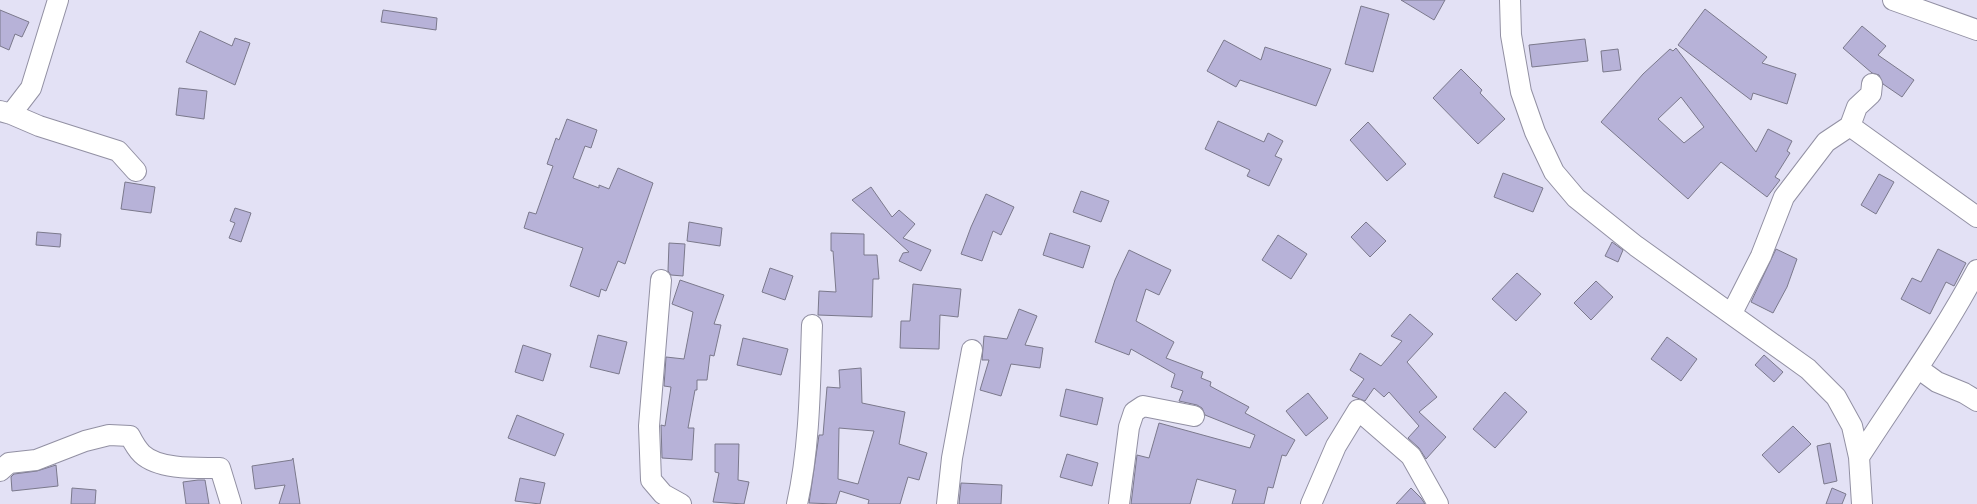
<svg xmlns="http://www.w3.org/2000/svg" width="1977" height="504" font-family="'Work Sans',sans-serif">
	<rect width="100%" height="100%" fill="#e3e1f5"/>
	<!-- building -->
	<path fill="#b7b2d8" stroke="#7b798c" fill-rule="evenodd" d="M 1401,0 L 1445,0 L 1434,20 Z
		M 1361,6 L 1389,14 L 1373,72 L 1345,64 Z
		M 1705,9 L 1767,57 L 1762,63 L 1796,74 L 1787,104 L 1753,93 L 1751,100 L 1678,45 Z
		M 0,10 L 29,22 L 22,37 L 15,34 L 9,50 L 0,46 Z
		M 383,10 L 437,18 L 436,30 L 381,22 Z
		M 1862,26 L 1886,46 L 1878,55 L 1914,80 L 1902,97 L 1883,84 L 1879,75 L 1872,73 L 1843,48 Z
		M 200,31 L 232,46 L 235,38 L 250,43 L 235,85 L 186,62 Z
		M 1585,39 L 1588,61 L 1532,67 L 1529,45 Z
		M 1224,40 L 1261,60 L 1265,47 L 1331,69 L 1316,106 L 1240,80 L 1236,87 L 1207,71 Z
		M 1676,48 L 1756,152 L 1768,129 L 1792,141 L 1787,151 L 1790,153 L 1775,177 L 1780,180 L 1767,197 L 1721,162 L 1688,199 L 1601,122 L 1643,74 L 1670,49 L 1673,51 ZM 1681,97 L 1704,127 L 1684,143 L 1658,119 Z
		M 1618,49 L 1621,70 L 1603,72 L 1601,51 Z
		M 1461,69 L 1482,90 L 1480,93 L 1505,119 L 1478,144 L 1433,98 Z
		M 179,88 L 207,91 L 204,119 L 176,115 Z
		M 567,119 L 597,130 L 591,148 L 585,146 L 573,178 L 599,188 L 599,185 L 609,189 L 618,168 L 653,183 L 625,264 L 618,261 L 606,291 L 601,289 L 599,297 L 570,286 L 583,248 L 524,228 L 529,212 L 536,214 L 553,166 L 547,164 L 556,138 L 559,140 Z
		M 1218,121 L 1264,142 L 1268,133 L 1283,141 L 1275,156 L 1282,159 L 1269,186 L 1247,176 L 1250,170 L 1205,149 Z
		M 1368,122 L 1406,164 L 1387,181 L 1350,140 Z
		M 1503,173 L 1543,188 L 1533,212 L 1494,197 Z
		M 1879,174 L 1894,182 L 1876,214 L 1861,205 Z
		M 125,182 L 155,187 L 151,213 L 121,209 Z
		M 871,187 L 892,217 L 899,210 L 915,224 L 903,238 L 931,250 L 921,271 L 899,261 L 903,253 L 909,252 L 852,200 Z
		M 1081,191 L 1109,201 L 1101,222 L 1073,212 Z
		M 986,194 L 1014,207 L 1001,235 L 993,231 L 982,261 L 961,254 L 971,227 Z
		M 235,208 L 251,213 L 241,242 L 229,238 L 235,223 L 230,221 Z
		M 689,222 L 722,228 L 720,246 L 687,241 Z
		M 1366,222 L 1386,241 L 1370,257 L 1351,237 Z
		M 37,232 L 61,234 L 60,247 L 36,245 Z
		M 831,233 L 864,234 L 864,255 L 877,255 L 879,279 L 873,279 L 872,317 L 818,315 L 819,291 L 836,292 L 833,251 L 831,251 Z
		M 1050,233 L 1090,246 L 1083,268 L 1043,255 Z
		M 1278,235 L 1307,254 L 1291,279 L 1262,260 Z
		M 1612,242 L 1623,250 L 1618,262 L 1605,256 Z
		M 669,243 L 685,244 L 683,276 L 671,275 L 668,271 Z
		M 1776,249 L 1797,259 L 1787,287 L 1773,313 L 1751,302 Z
		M 1938,249 L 1966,263 L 1954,286 L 1946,282 L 1930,314 L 1901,299 L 1912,278 L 1921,282 Z
		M 1129,250 L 1171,270 L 1159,295 L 1146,289 L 1136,321 L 1174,342 L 1166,358 L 1203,372 L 1201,378 L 1211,382 L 1210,386 L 1249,407 L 1245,413 L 1295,440 L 1286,456 L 1282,455 L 1273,488 L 1268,487 L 1264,504 L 1232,504 L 1236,490 L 1197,479 L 1190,504 L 1131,504 L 1137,455 L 1149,458 L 1159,423 L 1250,448 L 1255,435 L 1205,415 L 1202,408 L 1197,405 L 1179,401 L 1183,391 L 1171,387 L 1175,374 L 1131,349 L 1129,355 L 1095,342 L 1115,280 Z
		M 770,268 L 793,276 L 785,300 L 762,292 Z
		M 1517,273 L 1541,294 L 1516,321 L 1492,299 Z
		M 680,280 L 724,295 L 714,324 L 721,325 L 714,356 L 710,355 L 707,380 L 697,380 L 697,390 L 695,390 L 688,428 L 694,428 L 692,460 L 662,458 L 661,425 L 665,426 L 671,387 L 664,386 L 666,357 L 684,359 L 693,312 L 672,304 Z
		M 1596,281 L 1613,297 L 1591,320 L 1574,303 Z
		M 913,284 L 961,289 L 958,317 L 940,315 L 939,349 L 900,348 L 901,321 L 910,321 Z
		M 1019,309 L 1037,316 L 1025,345 L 1043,348 L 1040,368 L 1011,364 L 1001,396 L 980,390 L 989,360 L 982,360 L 984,336 L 1007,339 Z
		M 1410,314 L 1433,334 L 1407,362 L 1437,397 L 1419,412 L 1446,437 L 1426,459 L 1419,448 L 1408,438 L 1419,426 L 1389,392 L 1384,397 L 1374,388 L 1365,401 L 1352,396 L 1364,379 L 1350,370 L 1360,353 L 1381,366 L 1402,341 L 1391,336 Z
		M 598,335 L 627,342 L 619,374 L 590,367 Z
		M 1667,337 L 1697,359 L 1681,381 L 1651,359 Z
		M 743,338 L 788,349 L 781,375 L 737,365 Z
		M 523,345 L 551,354 L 543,381 L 515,372 Z
		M 1764,355 L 1783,372 L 1774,382 L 1755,365 Z
		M 861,368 L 862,403 L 905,412 L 899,444 L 927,453 L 919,480 L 908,477 L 900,504 L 868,504 L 869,500 L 840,491 L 836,504 L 809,503 L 819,435 L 823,435 L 827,387 L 840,388 L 839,370 ZM 839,428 L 874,431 L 858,484 L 838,479 Z
		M 1066,389 L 1103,398 L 1097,425 L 1060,416 Z
		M 1505,392 L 1527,412 L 1495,448 L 1473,429 Z
		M 1308,393 L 1328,418 L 1306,436 L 1286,411 Z
		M 517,415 L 564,434 L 555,456 L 508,438 Z
		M 1793,426 L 1811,444 L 1779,473 L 1762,455 Z
		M 1830,443 L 1837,481 L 1824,484 L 1817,446 Z
		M 715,444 L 739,444 L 738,480 L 749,482 L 744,504 L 713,502 L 719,473 L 715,472 Z
		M 1067,454 L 1098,463 L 1092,486 L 1060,477 Z
		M 293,458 L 300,504 L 279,504 L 285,485 L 255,489 L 252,466 L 292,460 Z
		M 56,465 L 58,486 L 12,491 L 11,477 L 14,474 L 37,471 Z
		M 520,478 L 545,483 L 540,504 L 515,501 Z
		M 198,480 L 205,480 L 209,504 L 186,504 L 183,482 Z
		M 961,483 L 1002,485 L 1001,504 L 959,504 Z
		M 72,488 L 96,490 L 95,504 L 71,504 Z
		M 1411,488 L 1421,498 L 1425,504 L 1396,504 Z
		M 1832,488 L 1846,494 L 1842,504 L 1826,504 Z"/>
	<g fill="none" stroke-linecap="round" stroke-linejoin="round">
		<defs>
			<path id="minor" d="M 1510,0 L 1511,35 L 1521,92 L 1535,132 L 1554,172 L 1576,198 L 1636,246 L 1808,369 L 1836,397 L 1852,426 L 1859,457 L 1862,504
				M 1893,0 L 1977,30
				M 0,111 L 11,114 L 39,126 L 118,151 L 136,171
				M 11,114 L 31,88 L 58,0
				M 1850,126 L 1977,217
				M 661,280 L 649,426 L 651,480 L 663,494 L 681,504
				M 1732,313 L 1761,256 L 1784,197 L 1826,142 L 1850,126 L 1857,107 L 1871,94 L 1872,84
				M 1919,369 L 1937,382 L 1964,393 L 1977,401
				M 1859,457 C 1899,395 1942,336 1977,270
				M 0,471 L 9,463 L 36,460 L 85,441 L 109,435 L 130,436 C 133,442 137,449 142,454 C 159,470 198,468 220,468 L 231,504
				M 797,504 C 810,446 810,384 812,325
				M 947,504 L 952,458 L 972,350
				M 1119,504 L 1129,427 L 1134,412 L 1143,406 L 1194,416
				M 1311,504 L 1336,446 L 1358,410 L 1411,456 L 1438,504"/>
		</defs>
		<!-- minor casing -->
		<use href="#minor" stroke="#9290a3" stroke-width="22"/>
		<!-- minor -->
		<use href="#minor" stroke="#fff" stroke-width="20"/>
	</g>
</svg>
